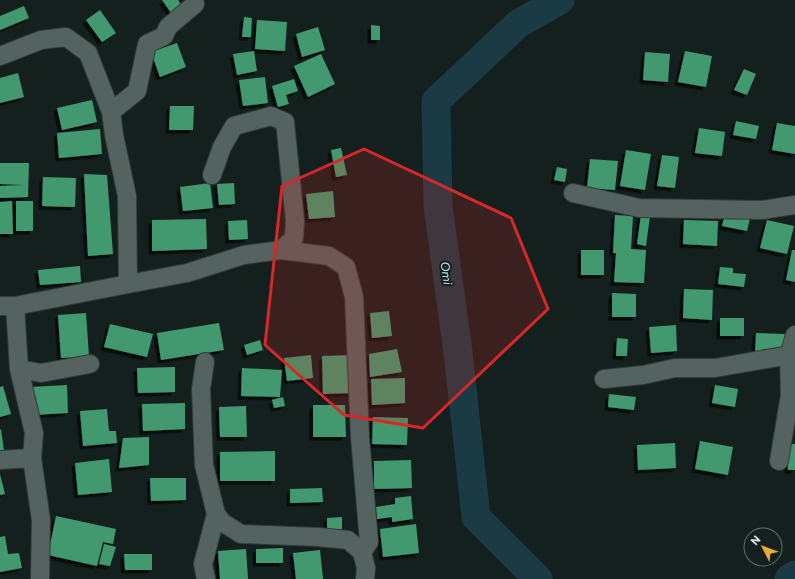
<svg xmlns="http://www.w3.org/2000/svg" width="795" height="579" font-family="Commissioner,sans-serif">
	<defs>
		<filter id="shadow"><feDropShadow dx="-3.5" dy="3.5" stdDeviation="0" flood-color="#0009"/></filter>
	</defs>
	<rect width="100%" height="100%" fill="#13201e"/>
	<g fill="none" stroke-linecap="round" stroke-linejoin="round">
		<!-- river -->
		<path stroke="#1a3a44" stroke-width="29" d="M 538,579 L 476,517 L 458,352 L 438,206 L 436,101 L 518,24 L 560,0
			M 789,579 L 795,575"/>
	</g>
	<!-- building -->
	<path fill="#439970" filter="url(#shadow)" d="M 162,0 L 178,0 L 184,10 L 174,17 Z
		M 24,6 L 29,18 L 0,30 L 0,16 Z
		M 100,10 L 116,33 L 102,42 L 86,20 Z
		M 244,17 L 252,18 L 251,37 L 242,37 Z
		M 257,20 L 287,22 L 285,51 L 255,49 Z
		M 371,25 L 380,26 L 380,40 L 371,40 Z
		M 318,27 L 325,50 L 302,57 L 296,34 Z
		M 177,43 L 186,67 L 160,77 L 151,52 Z
		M 254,51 L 257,71 L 237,75 L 233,54 Z
		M 685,51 L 712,56 L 706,87 L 678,82 Z
		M 645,52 L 670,54 L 668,82 L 643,80 Z
		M 321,54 L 335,84 L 308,97 L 294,66 Z
		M 744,69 L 756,74 L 747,95 L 734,90 Z
		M 18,73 L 24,97 L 0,103 L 0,78 Z
		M 265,77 L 268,103 L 243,106 L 239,80 Z
		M 294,79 L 298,91 L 286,95 L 289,104 L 278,107 L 272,86 Z
		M 92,100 L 97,122 L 62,130 L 57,108 Z
		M 170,106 L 194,106 L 193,130 L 169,130 Z
		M 736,121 L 759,126 L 756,139 L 733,135 Z
		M 777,123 L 795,126 L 795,154 L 772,150 Z
		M 699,128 L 725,132 L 722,156 L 695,153 Z
		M 100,129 L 102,154 L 59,158 L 57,133 Z
		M 341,148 L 347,175 L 336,177 L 331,150 Z
		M 626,150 L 651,154 L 645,190 L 620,186 Z
		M 662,155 L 679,157 L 675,188 L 657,186 Z
		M 590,159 L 618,161 L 615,190 L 587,188 Z
		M 0,163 L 29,163 L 28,197 L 0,198 L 0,186 L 25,185 L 0,184 Z
		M 557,167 L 567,169 L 565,182 L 554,180 Z
		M 84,174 L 107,175 L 113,254 L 88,256 Z
		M 43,177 L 76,178 L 75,207 L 42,206 Z
		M 210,183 L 213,208 L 183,211 L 180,187 Z
		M 234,183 L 235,204 L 219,205 L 217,184 Z
		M 333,191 L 335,217 L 309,219 L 306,194 Z
		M 12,201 L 13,234 L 0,234 L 0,202 Z
		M 16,201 L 33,201 L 33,231 L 16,231 Z
		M 725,213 L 750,218 L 747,231 L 722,226 Z
		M 615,215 L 633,216 L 631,249 L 646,250 L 644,283 L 614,282 L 616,253 L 613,253 Z
		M 641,215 L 650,216 L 646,246 L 637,244 Z
		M 206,219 L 207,249 L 152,251 L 152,220 Z
		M 247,220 L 248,239 L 229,240 L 228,221 Z
		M 684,220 L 718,221 L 717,246 L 683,244 Z
		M 767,220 L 794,226 L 787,254 L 760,248 Z
		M 581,250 L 604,250 L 604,275 L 581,275 Z
		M 792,250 L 795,250 L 795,282 L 786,280 Z
		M 80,266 L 81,282 L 40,285 L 38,270 Z
		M 720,267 L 733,268 L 733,273 L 746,274 L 744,287 L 718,284 Z
		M 684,289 L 713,290 L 712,320 L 683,318 Z
		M 612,293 L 636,294 L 636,317 L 612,317 Z
		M 389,311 L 392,336 L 372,338 L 370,313 Z
		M 86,313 L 89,356 L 61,358 L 58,315 Z
		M 720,318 L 744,318 L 744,336 L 720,336 Z
		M 219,323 L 224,350 L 161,360 L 157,333 Z
		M 110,324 L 153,334 L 147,357 L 104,347 Z
		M 676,325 L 677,351 L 651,353 L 649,327 Z
		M 756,333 L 785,334 L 785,355 L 755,354 Z
		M 617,338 L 628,339 L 627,356 L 616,356 Z
		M 260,340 L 263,350 L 247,355 L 244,345 Z
		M 397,349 L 402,372 L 370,377 L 369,354 Z
		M 311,355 L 313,378 L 287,381 L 284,358 Z
		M 352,355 L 353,393 L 323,394 L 322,356 Z
		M 175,367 L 175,392 L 138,393 L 137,368 Z
		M 242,368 L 282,370 L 280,397 L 241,396 Z
		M 405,378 L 405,403 L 372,405 L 371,379 Z
		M 67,385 L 68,413 L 32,415 L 30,387 Z
		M 715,385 L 738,389 L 735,407 L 712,403 Z
		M 3,386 L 11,414 L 0,417 L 0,387 Z
		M 609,394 L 636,397 L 634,410 L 608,407 Z
		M 283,397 L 285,406 L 274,408 L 272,400 Z
		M 185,403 L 185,429 L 143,431 L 142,404 Z
		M 313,405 L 345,405 L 346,437 L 313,437 Z
		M 246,406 L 247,437 L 220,437 L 219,407 Z
		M 107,409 L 109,431 L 116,431 L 117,443 L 83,446 L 80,411 Z
		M 373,417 L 408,418 L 407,445 L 372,444 Z
		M 1,429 L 5,458 L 0,458 L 0,430 Z
		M 149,437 L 149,465 L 119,468 L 123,438 Z
		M 700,441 L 733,447 L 728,475 L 695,469 Z
		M 675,443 L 676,468 L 638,470 L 637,445 Z
		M 786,444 L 795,444 L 795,470 L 788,470 Z
		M 275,451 L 275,481 L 220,481 L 220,452 Z
		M 109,459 L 112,492 L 78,495 L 75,463 Z
		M 411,460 L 412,488 L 374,489 L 374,461 Z
		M 0,474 L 5,494 L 0,495 Z
		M 150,478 L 186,478 L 186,500 L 151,501 Z
		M 322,488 L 323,502 L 290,503 L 290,489 Z
		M 411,496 L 413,519 L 392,522 L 392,517 L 377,519 L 376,507 L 395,504 L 395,498 Z
		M 56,516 L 116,529 L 113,544 L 103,542 L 97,566 L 48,555 Z
		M 342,517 L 342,529 L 327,530 L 327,518 Z
		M 416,524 L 419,553 L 383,557 L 380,529 Z
		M 5,536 L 8,554 L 19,553 L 22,568 L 0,572 L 0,537 Z
		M 104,544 L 116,547 L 110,566 L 99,564 Z
		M 283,548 L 283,563 L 256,563 L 256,549 Z
		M 246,549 L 248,579 L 220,579 L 218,551 Z
		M 320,550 L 323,579 L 296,579 L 293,553 Z
		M 124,554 L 152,554 L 152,570 L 125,570 Z"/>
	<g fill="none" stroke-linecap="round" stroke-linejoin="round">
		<defs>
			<path id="minor" d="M 0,56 L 41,40 L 66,37 L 88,53 L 111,112 L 114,135 L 127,196 L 128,284 L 15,306 L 0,306
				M 111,112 L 137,91 L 147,44 L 164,36 L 168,27 L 195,4
				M 573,193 L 639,208 L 762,210 L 795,205
				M 281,250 L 329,256 L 346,267 L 354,297 L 360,437 L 369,542 L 362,552
				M 128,284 L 187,273 L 244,255 L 281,250 L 294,238 L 295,221 L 285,122 L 271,116 L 234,126 L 222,147 L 212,175
				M 15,306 L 19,369 L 34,433 L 32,458 L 41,520 L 40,579
				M 205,362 L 201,389 L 204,465 L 216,514 L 203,564 L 206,579
				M 19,369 L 41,373 L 90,364
				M 604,379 L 643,375 L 675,368 L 715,368 L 795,354
				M 0,460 L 32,458
				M 779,461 L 790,395 L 789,356 L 795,335
				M 216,514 L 222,522 L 241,534 L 318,537 L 348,540 L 362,552 L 366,568 L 365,579"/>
		</defs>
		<!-- minor casing -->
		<use href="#minor" stroke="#323b39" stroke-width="20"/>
		<!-- minor -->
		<use href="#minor" stroke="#556360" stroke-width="18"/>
	</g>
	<!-- marked area -->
	<path fill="#d62828" fill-opacity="0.2" stroke="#d62828" stroke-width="3" stroke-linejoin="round" d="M 364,149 L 511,218 L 548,309 L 423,428 L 344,415 L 265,345 L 282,186 Z"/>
	<g text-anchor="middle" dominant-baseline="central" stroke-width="4" stroke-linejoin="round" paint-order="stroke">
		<!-- water labels -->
		<g font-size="12" font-style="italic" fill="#bae9fa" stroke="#13201e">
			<text transform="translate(447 273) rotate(82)">Omi</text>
		</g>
	</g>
	<!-- north arrow -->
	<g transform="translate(763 547) rotate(312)"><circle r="19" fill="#13201e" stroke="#64706e"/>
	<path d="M0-3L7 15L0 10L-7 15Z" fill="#e9ab38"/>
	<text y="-6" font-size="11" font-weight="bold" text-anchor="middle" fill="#dee7e5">N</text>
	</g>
</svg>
